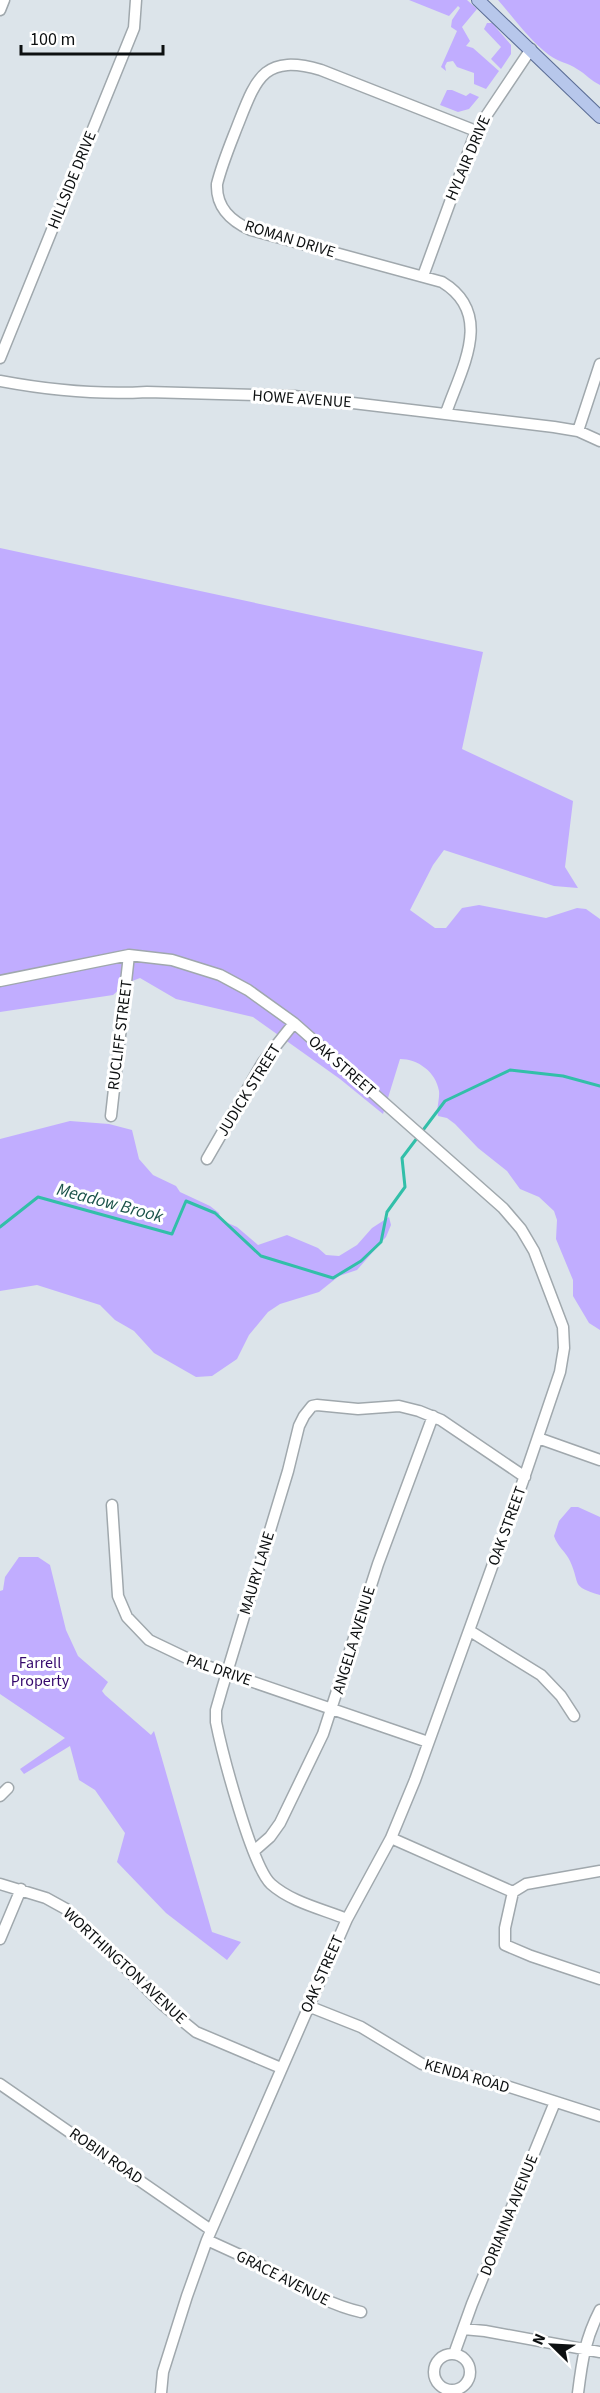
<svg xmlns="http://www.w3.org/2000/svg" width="600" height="2393" font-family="'Source Sans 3',sans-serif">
	<rect width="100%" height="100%" fill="#dce4ea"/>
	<!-- green -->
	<path fill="#c1adff" d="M 409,0 L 467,0 L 477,9 L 462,27 L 470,41 L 466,46 L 473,48 L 499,71 L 486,89 L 474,84 L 474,73 L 457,67 L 453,61 L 447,62 L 445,66 L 446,71 L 441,67 L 457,31 L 451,27 L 452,20 L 460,8 L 458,6 L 449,16 Z
		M 498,0 L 600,0 L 600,85 C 591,81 586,74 577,69 C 569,63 558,62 549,55 C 529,40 514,18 498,0 Z
		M 487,23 L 492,23 L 511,45 L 511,54 L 501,69 L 491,59 L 501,47 L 484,29 Z
		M 447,90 L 452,90 L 466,96 L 470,93 L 479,97 L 469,109 L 458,112 L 440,105 Z
		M 0,548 L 483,652 L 462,749 L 573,801 L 565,867 L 578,888 L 554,886 L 444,850 L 433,865 L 410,910 L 435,928 L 446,928 L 462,908 L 479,905 L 546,918 L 577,908 L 586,909 L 600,919 L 600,1330 L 589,1323 L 573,1296 L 573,1280 L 556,1239 L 557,1220 L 554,1211 L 539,1197 L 520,1189 L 507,1171 L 478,1148 L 455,1124 L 447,1118 L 438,1116 C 436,1108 440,1099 439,1091 C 436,1072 418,1059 400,1059 L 383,1114 L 340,1079 L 253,1017 L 176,999 L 140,978 L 127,983 L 113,995 L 0,1012 Z
		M 70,1121 L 109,1124 L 132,1130 L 139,1159 L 153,1175 L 176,1186 L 180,1192 L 210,1206 L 219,1213 L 221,1220 L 237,1227 L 258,1245 L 287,1235 L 318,1248 L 326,1255 L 339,1256 L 357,1245 L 372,1228 L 389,1217 L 391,1225 L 386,1237 L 357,1270 L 339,1276 L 319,1292 L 280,1304 L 268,1312 L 249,1335 L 237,1359 L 212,1376 L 196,1377 L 154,1353 L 134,1331 L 115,1320 L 100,1305 L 37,1285 L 0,1291 L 0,1139 Z
		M 571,1507 L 578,1507 L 600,1517 L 600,1595 C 570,1586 581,1585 570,1561 C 566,1552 557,1546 554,1536 L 559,1521 Z
		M 19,1557 L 38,1557 L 50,1565 L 66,1630 L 78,1656 L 108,1682 L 102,1691 L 105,1695 L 151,1735 L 154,1731 L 212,1932 L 241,1942 L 227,1960 L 166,1913 L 117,1862 L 125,1833 L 95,1790 L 79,1780 L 70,1746 L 24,1774 L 20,1769 L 65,1738 L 0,1694 L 0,1591 L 3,1590 L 5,1577 Z"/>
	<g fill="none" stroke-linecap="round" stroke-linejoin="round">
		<!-- stream -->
		<path stroke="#32bfa9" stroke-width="3" d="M 0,1227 L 38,1197 L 172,1234 L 186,1201 L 215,1213 L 261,1256 L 333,1278 L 361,1261 L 381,1242 L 387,1212 L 405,1187 L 402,1158 L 445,1101 L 510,1070 L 563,1076 L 600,1086"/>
		<defs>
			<path id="minor" d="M 0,10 L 4,0
				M 423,276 L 476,131 L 531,49
				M 0,358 L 134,28 L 136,0
				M 0,381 C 48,390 98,395 147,392 L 294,396 L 554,427 L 578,431 L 600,441
				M 446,413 C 461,369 495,314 442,282 L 251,230 C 231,221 216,208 217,184 C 222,164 230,145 237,127 C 256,79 263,53 321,70 L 476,131
				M 578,431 L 600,364
				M 0,981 L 129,955 L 172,960 L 220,975 L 248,990 L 294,1023 L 503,1208 L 521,1229 L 534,1251 L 563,1327 L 564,1348 L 560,1372 L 523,1481 L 415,1780 L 391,1838 L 347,1919 L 207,2240 L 187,2296 L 163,2372 L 161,2393
				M 111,1116 L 129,955
				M 207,1159 L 263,1062 L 294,1023
				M 538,1438 L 600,1460
				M 112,1505 L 118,1596 L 127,1617 L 149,1640 L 195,1662 L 428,1742
				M 470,1631 L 541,1675 L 561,1696 L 574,1716
				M 0,1796 L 8,1788
				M 391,1838 L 513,1892 L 526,1884 L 600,1871
				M 254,1851 L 270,1837 L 280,1823 L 323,1734 L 378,1564 L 433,1416
				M 0,1884 L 46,1898 L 66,1909 L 163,2005 L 196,2032 L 281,2068
				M 513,1892 L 505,1928 L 505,1945 L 531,1956 L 600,1979
				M 347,1919 C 322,1909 291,1902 271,1884 C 252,1867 222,1752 216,1722 L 216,1710 L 222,1689 L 288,1471 L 299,1426 L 304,1416 L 312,1406 L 317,1405 L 358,1409 L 399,1406 L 419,1411 L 441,1420 L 525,1477
				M 0,1939 L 21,1889
				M 308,2006 L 361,2027 L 422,2064 L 494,2082 L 600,2116
				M 0,2084 L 211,2230
				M 207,2240 C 222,2247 238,2254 253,2261 C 289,2279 321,2303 361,2312
				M 463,2329 L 485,2331 L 600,2352
				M 454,2354 L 472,2304 L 555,2102
				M434 2372a18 18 0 1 1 36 0a18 18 0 1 1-36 0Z
				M 578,2393 C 582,2361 585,2339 600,2310"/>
			<path id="major" d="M 478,0 L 600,117"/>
		</defs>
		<!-- minor casing -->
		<use href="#minor" stroke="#a0a8ad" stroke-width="13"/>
		<!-- major casing -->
		<use href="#major" stroke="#5c6e96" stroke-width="14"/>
		<!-- minor -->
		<use href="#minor" stroke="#fff" stroke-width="10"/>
		<!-- major -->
		<use href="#major" stroke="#b7c7eb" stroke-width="12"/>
	</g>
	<g text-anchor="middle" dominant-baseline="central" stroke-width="6" stroke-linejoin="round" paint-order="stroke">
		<!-- street labels -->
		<g font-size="16" fill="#0d1011" stroke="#fff">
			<text transform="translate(468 158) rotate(-67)">HYLAIR DRIVE</text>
			<text transform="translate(72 180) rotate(-68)">HILLSIDE DRIVE</text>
			<text transform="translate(290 239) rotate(17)">ROMAN DRIVE</text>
			<text transform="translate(302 399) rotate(4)">HOWE AVENUE</text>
			<text transform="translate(120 1035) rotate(-83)">RUCLIFF STREET</text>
			<text transform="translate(342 1066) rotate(41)">OAK STREET</text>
			<text transform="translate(249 1090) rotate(-58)">JUDICK STREET</text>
			<text transform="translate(507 1526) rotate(-70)">OAK STREET</text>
			<text transform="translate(257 1573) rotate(-73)">MAURY LANE</text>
			<text transform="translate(354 1640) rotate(-73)">ANGELA AVENUE</text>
			<text transform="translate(219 1670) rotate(19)">PAL DRIVE</text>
			<text transform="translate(125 1966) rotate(43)">WORTHINGTON AVENUE</text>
			<text transform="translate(322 1974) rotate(-66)">OAK STREET</text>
			<text transform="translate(467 2076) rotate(16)">KENDA ROAD</text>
			<text transform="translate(106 2156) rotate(35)">ROBIN ROAD</text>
			<text transform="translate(509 2215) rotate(-68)">DORIANNA AVENUE</text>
			<text transform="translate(283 2278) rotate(27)">GRACE AVENUE</text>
		</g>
		<!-- park labels -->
		<g font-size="16" fill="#35086d" stroke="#fff">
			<text x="40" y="1663">Farrell<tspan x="40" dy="18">Property</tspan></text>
		</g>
		<!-- water labels -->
		<g font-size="18" font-style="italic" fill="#1a5249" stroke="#fff">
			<text transform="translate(110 1203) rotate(15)">Meadow Brook</text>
		</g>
	</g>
	<!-- north arrow -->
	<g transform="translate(552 2345) rotate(294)" stroke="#ffffff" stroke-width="4.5" paint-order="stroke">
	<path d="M0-4.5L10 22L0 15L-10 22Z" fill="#0d1011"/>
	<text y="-9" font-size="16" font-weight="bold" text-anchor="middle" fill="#0d1011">N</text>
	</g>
	<!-- scale -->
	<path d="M21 45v9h142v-9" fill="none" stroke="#0d1011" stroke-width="3"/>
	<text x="30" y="45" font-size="18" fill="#0d1011" stroke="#ffffff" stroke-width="4.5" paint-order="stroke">100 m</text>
</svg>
